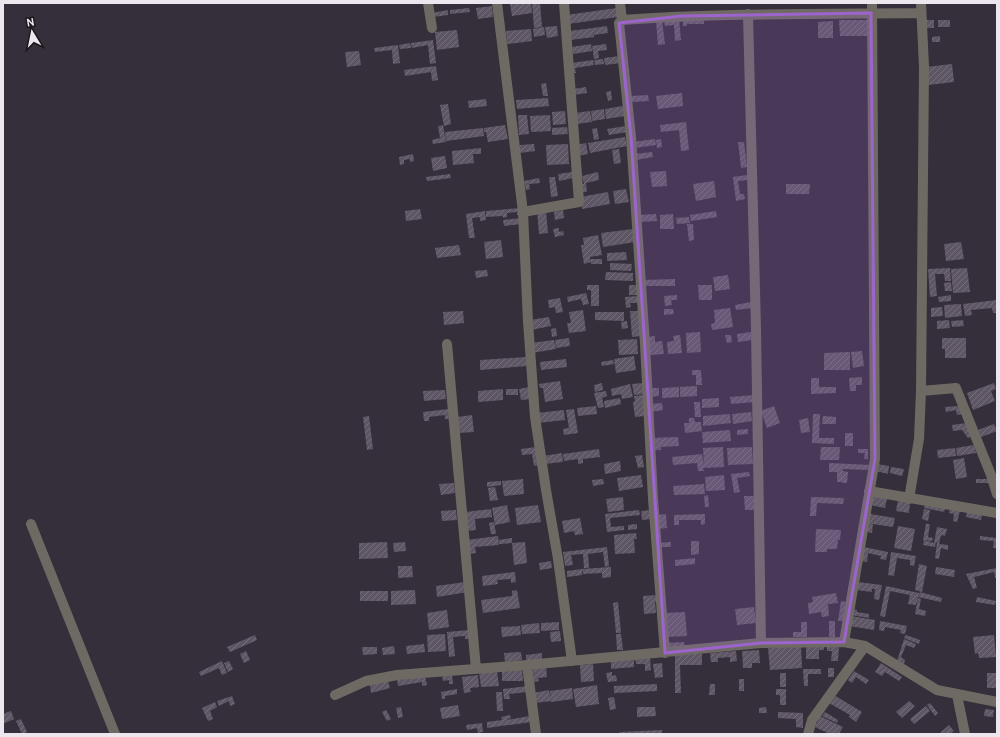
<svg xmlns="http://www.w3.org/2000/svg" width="1000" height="737" font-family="Cabin,sans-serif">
	<defs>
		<pattern id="building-hatch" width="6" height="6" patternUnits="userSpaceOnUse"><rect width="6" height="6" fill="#5e5664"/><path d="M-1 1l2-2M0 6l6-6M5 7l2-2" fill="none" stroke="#756e7a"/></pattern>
	</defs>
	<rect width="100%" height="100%" fill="#352e3b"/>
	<!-- building -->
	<path fill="url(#building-hatch)" d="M 523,3 L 531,3 L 532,13 L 512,16 L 510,4 Z
		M 532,3 L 540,3 L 542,27 L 534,28 Z
		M 492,6 L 493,17 L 478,19 L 476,8 Z
		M 469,8 L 470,12 L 450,14 L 450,10 Z
		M 617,8 L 618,17 L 568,24 L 566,15 Z
		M 448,10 L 448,15 L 433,17 L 432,13 Z
		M 679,19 L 681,40 L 675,41 L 674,25 L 665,26 L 664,21 Z
		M 683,19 L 704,19 L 704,24 L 687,24 L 687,26 L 683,26 Z
		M 662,20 L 665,44 L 658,45 L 656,21 Z
		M 839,20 L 868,20 L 868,36 L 840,36 Z
		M 924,20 L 934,20 L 934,28 L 925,28 Z
		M 938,20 L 950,20 L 950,27 L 938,27 Z
		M 833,21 L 833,38 L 818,38 L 818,22 Z
		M 557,26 L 558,36 L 547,38 L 545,27 Z
		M 607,26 L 608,33 L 594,35 L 593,28 Z
		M 544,27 L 545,35 L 534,37 L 533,29 Z
		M 593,28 L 594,37 L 570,40 L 569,31 Z
		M 531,29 L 532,41 L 507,44 L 506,31 Z
		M 457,30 L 459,47 L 437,50 L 435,32 Z
		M 940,36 L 940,42 L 932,42 L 932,37 Z
		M 433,40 L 436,63 L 430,64 L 428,45 L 412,48 L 411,43 Z
		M 410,43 L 411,48 L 400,49 L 399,45 Z
		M 591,44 L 592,51 L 573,54 L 572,47 Z
		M 606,44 L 607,50 L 598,51 L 599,58 L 594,59 L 592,46 Z
		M 398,45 L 400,63 L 393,64 L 392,50 L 375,52 L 374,48 Z
		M 359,51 L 361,65 L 347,67 L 345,52 Z
		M 620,56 L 621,63 L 605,65 L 604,58 Z
		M 603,59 L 604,64 L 595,65 L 594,60 Z
		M 593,60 L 594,65 L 575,68 L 576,73 L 573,73 L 571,63 Z
		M 952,64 L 954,82 L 928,85 L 926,67 Z
		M 436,66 L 438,80 L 432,81 L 431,72 L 405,76 L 404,70 Z
		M 546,83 L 548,96 L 543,96 L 541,84 Z
		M 586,87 L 587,93 L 573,95 L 573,89 Z
		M 611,91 L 612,100 L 608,101 L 606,92 Z
		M 682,93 L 683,106 L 658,109 L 656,96 Z
		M 648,95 L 649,101 L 631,102 L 631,96 Z
		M 548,98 L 549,106 L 517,109 L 516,100 Z
		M 486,99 L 487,106 L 469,108 L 468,101 Z
		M 448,104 L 451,124 L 444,126 L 440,105 Z
		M 623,106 L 625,116 L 606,119 L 605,109 Z
		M 604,109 L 605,119 L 592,121 L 591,111 Z
		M 565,111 L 566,124 L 553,125 L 552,112 Z
		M 590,111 L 592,122 L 576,124 L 575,113 Z
		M 518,115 L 527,115 L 529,134 L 519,135 Z
		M 550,115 L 551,131 L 531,132 L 530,116 Z
		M 686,122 L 689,150 L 681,151 L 679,130 L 661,132 L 660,125 Z
		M 443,125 L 446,142 L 433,144 L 432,140 L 440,138 L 438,126 Z
		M 505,125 L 508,139 L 488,142 L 486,132 L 484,132 L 484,128 Z
		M 626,126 L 627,132 L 609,135 L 607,129 Z
		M 567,127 L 568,134 L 552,135 L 552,128 Z
		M 483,128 L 484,136 L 446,141 L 445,132 Z
		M 597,128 L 599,139 L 594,140 L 592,129 Z
		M 625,137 L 627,146 L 590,153 L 588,143 Z
		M 655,139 L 656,145 L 634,148 L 633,142 Z
		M 661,139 L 662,147 L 657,148 L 656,140 Z
		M 738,142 L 744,142 L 747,167 L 741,168 Z
		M 586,143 L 588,154 L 578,156 L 576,145 Z
		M 534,144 L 535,151 L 520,153 L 520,145 Z
		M 568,144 L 569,164 L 547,165 L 546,145 Z
		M 481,148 L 481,154 L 473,154 L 474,163 L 453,165 L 452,151 Z
		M 619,149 L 621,163 L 614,164 L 612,150 Z
		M 652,152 L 653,157 L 636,160 L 635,154 Z
		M 413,154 L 414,161 L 410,162 L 410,159 L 404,160 L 404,164 L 400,165 L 399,157 Z
		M 445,156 L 447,168 L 433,171 L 431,158 Z
		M 666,171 L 667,186 L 652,187 L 650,172 Z
		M 572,172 L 573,178 L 559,181 L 558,174 Z
		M 598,172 L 599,180 L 586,183 L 587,192 L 580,192 L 579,184 L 584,184 L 582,176 Z
		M 450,174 L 451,178 L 427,181 L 426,177 Z
		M 747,175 L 748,180 L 738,181 L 740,194 L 744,194 L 745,199 L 736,201 L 733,177 Z
		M 549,177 L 555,177 L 558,196 L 551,197 Z
		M 539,178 L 540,183 L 529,184 L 530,189 L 526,190 L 524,181 Z
		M 714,181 L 716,197 L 696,201 L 693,184 Z
		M 786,184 L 810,184 L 809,194 L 786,194 Z
		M 626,189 L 629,202 L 615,204 L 613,191 Z
		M 608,192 L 610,204 L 582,209 L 580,197 Z
		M 521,208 L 521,215 L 517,215 L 517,212 L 507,213 L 507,217 L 503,218 L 503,212 L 503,216 L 486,217 L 486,211 Z
		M 420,209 L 422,219 L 406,221 L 405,211 Z
		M 563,210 L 564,218 L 555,220 L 554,212 Z
		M 485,211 L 486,220 L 480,221 L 480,217 L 472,218 L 475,238 L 469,238 L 466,214 Z
		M 537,211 L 546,211 L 548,233 L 539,234 Z
		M 716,211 L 717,217 L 691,221 L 690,215 Z
		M 656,214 L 657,221 L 639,222 L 639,215 Z
		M 673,214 L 674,229 L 660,229 L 660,215 Z
		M 689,217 L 690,223 L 677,224 L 676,218 Z
		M 521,218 L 521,224 L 504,226 L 503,220 Z
		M 687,224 L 693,224 L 694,240 L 689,241 Z
		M 559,228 L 559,232 L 563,231 L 564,235 L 555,237 L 553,229 Z
		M 633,229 L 635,242 L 603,247 L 601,233 Z
		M 598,235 L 602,255 L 590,257 L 591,262 L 584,264 L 581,245 L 584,245 L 583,238 Z
		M 501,240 L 503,257 L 486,259 L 484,242 Z
		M 961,242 L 964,259 L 946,261 L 944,244 Z
		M 459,245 L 461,255 L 437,258 L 435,248 Z
		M 626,252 L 627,260 L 607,261 L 607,253 Z
		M 591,259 L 602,259 L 602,264 L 591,264 Z
		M 610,263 L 632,264 L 631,271 L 610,270 Z
		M 950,268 L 951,281 L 945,281 L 944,274 L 935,274 L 937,296 L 930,297 L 928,269 Z
		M 967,268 L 970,292 L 953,293 L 951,269 Z
		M 487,270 L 488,276 L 476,278 L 475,271 Z
		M 606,272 L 633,273 L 633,281 L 605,280 Z
		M 728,275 L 730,289 L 715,291 L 713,277 Z
		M 675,279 L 675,286 L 643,286 L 643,280 Z
		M 951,282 L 952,291 L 945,291 L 944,283 Z
		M 587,285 L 599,285 L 599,306 L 591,306 L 591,290 L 587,290 Z
		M 629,285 L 637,285 L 638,295 L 629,295 Z
		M 698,285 L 712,285 L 712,300 L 699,300 Z
		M 586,293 L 589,304 L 583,305 L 581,299 L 568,302 L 567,297 Z
		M 677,295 L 677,300 L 671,300 L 672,305 L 665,306 L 664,296 Z
		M 951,295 L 951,301 L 939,302 L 938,297 Z
		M 639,296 L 639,303 L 630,303 L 631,307 L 626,308 L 625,297 Z
		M 560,298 L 563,312 L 556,313 L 555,307 L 549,308 L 548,300 Z
		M 997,300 L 997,313 L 993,313 L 992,308 L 971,310 L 972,315 L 965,316 L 963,304 Z
		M 751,302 L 752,308 L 736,310 L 735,305 Z
		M 961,304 L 962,316 L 945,318 L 944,305 Z
		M 942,307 L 943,316 L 931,317 L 931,308 Z
		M 730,308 L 733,327 L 712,330 L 711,324 L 715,323 L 714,310 Z
		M 664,309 L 673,309 L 674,314 L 664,315 Z
		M 583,310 L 586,331 L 569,333 L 567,323 L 571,323 L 569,312 Z
		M 463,311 L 464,323 L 444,325 L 443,312 Z
		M 630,311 L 639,311 L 641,336 L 632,337 Z
		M 595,312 L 624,312 L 624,321 L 595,320 Z
		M 549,317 L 551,326 L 531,330 L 530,320 Z
		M 949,320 L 950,328 L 937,329 L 937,321 Z
		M 963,320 L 964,326 L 952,327 L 951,321 Z
		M 627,321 L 628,328 L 622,329 L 621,322 Z
		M 556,328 L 557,336 L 552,337 L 551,329 Z
		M 700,332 L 701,352 L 687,353 L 686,333 Z
		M 751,332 L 752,340 L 738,342 L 737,334 Z
		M 680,335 L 682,353 L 668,354 L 667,342 L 674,341 L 673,336 Z
		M 725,335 L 731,335 L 732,342 L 727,343 Z
		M 655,336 L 655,342 L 662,341 L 664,354 L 650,355 L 648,337 Z
		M 569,338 L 570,346 L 556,348 L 555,340 Z
		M 942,338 L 966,338 L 966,358 L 945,358 L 945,349 L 942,349 Z
		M 637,339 L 638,354 L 619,355 L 618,340 Z
		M 554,340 L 556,349 L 532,353 L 531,343 Z
		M 862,351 L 864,366 L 853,368 L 851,352 Z
		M 850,352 L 850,370 L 824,370 L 824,353 Z
		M 634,356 L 636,370 L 616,373 L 614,359 Z
		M 526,357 L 527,366 L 480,370 L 480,360 Z
		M 566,359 L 567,367 L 541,370 L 540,362 Z
		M 613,360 L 614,364 L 602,366 L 601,362 Z
		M 692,370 L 701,370 L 702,385 L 696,385 L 696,375 L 692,375 Z
		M 862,377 L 862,385 L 856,385 L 856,391 L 850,391 L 849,378 Z
		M 811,378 L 819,378 L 819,387 L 836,387 L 836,393 L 811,394 Z
		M 560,381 L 563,399 L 545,402 L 543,388 L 540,388 L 539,384 Z
		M 602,383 L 603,390 L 595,392 L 594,385 Z
		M 642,383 L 644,394 L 634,395 L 632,384 Z
		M 994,383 L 996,389 L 991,391 L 995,401 L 973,410 L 967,393 Z
		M 630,384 L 633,397 L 622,399 L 621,394 L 612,396 L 611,389 Z
		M 697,386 L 697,396 L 680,397 L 680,387 Z
		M 529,387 L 531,399 L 521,400 L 519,389 Z
		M 679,387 L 679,397 L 662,398 L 662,388 Z
		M 649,388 L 659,388 L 659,396 L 650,397 Z
		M 503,389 L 503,400 L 478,402 L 478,391 Z
		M 506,389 L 518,389 L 518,395 L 506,395 Z
		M 445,390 L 446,399 L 424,401 L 423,391 Z
		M 606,391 L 607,396 L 602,398 L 604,407 L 598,408 L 594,393 Z
		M 643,395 L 645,416 L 635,417 L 633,402 L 635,401 L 634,396 Z
		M 754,395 L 755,402 L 731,404 L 730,397 Z
		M 620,398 L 621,404 L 605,408 L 604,401 Z
		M 719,398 L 719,407 L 702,408 L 702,399 Z
		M 694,402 L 700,402 L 701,417 L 695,417 Z
		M 662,403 L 663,410 L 651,412 L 650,404 Z
		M 596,406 L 597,414 L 578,416 L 577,408 Z
		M 774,406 L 780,423 L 767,428 L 761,411 Z
		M 959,406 L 962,414 L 957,415 L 956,410 L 946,412 L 945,407 Z
		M 448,409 L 449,419 L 445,419 L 445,415 L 429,417 L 429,421 L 424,421 L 423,412 Z
		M 574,409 L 578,433 L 564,435 L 563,429 L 569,428 L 566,410 Z
		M 564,410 L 565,420 L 538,423 L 537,413 Z
		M 751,412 L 752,421 L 733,424 L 732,414 Z
		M 730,414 L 731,423 L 703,426 L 703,416 Z
		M 813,414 L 820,414 L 819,438 L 834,438 L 834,444 L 812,443 Z
		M 472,415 L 474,432 L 458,433 L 457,417 Z
		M 369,416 L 373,449 L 367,450 L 363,417 Z
		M 823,416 L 836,417 L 836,424 L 822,424 Z
		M 689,418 L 694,418 L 695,422 L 701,422 L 702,431 L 685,433 L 684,423 L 689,423 Z
		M 808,418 L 810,432 L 801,433 L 799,420 Z
		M 967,423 L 971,437 L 968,438 L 962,430 L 953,431 L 952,425 Z
		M 994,424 L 997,431 L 981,437 L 978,430 Z
		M 748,429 L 748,434 L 737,435 L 737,430 Z
		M 730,430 L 731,441 L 703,443 L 702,432 Z
		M 845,433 L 853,433 L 853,446 L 845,446 Z
		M 678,437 L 679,446 L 661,447 L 661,450 L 652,450 L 651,438 Z
		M 974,445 L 976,453 L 957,456 L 956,448 Z
		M 536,447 L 538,465 L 534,466 L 532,454 L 522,455 L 521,449 Z
		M 723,447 L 724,467 L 703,468 L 704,471 L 698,471 L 697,463 L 673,465 L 672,457 L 702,454 L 704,465 L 703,448 Z
		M 752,447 L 753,464 L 728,465 L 727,448 Z
		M 821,447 L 840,447 L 839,460 L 820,460 Z
		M 955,448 L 956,456 L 938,458 L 937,450 Z
		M 599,449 L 600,457 L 583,459 L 583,463 L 578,464 L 578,459 L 564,461 L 563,454 Z
		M 858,449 L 868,449 L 868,459 L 864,459 L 865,453 L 858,453 Z
		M 562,453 L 563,462 L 544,464 L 543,456 Z
		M 642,455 L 644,467 L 638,468 L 635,456 Z
		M 964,458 L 967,477 L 956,479 L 953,460 Z
		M 620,461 L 621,471 L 605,474 L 604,464 Z
		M 829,463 L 871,465 L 870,470 L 843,469 L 842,478 L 843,471 L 848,472 L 847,483 L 842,483 L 843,482 L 837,482 L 837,472 L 829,472 Z
		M 877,464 L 889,466 L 888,474 L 876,471 Z
		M 891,467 L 904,469 L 902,476 L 890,473 Z
		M 749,472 L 750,476 L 737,478 L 740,492 L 734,493 L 731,474 Z
		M 641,475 L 643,487 L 619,491 L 617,478 Z
		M 724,475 L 725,490 L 706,491 L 705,477 Z
		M 523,479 L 524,494 L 504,496 L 502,481 Z
		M 603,479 L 604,484 L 593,486 L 592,480 Z
		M 976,479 L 989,479 L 989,483 L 976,483 Z
		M 501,481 L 501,485 L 487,487 L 487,482 Z
		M 454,483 L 455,493 L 441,495 L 439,484 Z
		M 704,484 L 705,494 L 674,495 L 673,486 Z
		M 495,487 L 498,500 L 490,501 L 488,488 Z
		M 708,495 L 709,507 L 705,507 L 704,496 Z
		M 872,495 L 887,498 L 885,508 L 870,505 Z
		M 744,496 L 757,496 L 757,510 L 745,510 Z
		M 623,497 L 624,510 L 608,512 L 606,499 Z
		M 811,497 L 844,498 L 843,504 L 817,503 L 816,516 L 810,516 Z
		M 898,500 L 910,502 L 909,513 L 896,511 Z
		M 925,503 L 946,507 L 944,512 L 924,508 Z
		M 507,505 L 510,522 L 495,525 L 492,508 Z
		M 538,505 L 541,522 L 517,525 L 515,508 Z
		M 950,508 L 960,511 L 957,522 L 953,521 L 954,514 L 949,513 Z
		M 491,509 L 492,517 L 475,519 L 476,530 L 467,531 L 465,512 Z
		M 924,509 L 930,510 L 928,521 L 922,519 Z
		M 456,510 L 457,520 L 442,521 L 441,511 Z
		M 639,510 L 640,515 L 610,518 L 611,527 L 624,526 L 624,530 L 607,532 L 605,514 Z
		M 651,510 L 652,519 L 642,520 L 641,511 Z
		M 967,512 L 982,515 L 981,520 L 966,517 Z
		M 666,514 L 667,528 L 658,529 L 657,515 Z
		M 705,514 L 705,524 L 701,525 L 701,520 L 679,520 L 679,525 L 674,525 L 674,515 Z
		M 870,514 L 895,518 L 893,527 L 873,524 L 872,533 L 867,532 Z
		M 580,518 L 583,534 L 575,535 L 574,531 L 564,533 L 562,521 Z
		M 494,522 L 496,534 L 491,534 L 489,523 Z
		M 637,524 L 637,529 L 628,530 L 628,525 Z
		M 926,524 L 930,524 L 928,537 L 933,538 L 932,541 L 923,540 Z
		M 898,526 L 915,529 L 911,551 L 894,548 Z
		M 937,527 L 947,529 L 945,536 L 941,535 L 939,544 L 948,545 L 948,550 L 941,548 L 939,559 L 935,558 L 937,543 L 936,542 L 935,547 L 923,545 L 924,540 L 934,543 Z
		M 816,529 L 841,530 L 840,540 L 838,540 L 837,549 L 827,549 L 827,552 L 815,552 Z
		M 636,533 L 637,539 L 634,539 L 635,553 L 615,554 L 614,535 Z
		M 498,536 L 499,545 L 475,547 L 476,553 L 469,554 L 467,540 Z
		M 980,536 L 997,538 L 997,548 L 993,548 L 994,541 L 980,540 Z
		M 512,538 L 512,543 L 499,544 L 499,540 Z
		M 691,541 L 699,541 L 699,554 L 691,555 Z
		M 387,542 L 388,558 L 359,559 L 359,543 Z
		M 405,542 L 406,551 L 394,552 L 393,543 Z
		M 525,542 L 527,563 L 514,565 L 512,543 Z
		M 671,542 L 671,547 L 660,547 L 659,543 Z
		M 607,547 L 609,566 L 605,567 L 603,552 L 588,554 L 589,568 L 584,568 L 583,554 L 571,555 L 573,565 L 565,566 L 563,552 Z
		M 864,547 L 888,552 L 886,560 L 880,559 L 881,556 L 868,553 L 867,562 L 861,561 Z
		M 891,552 L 916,556 L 914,566 L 910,565 L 910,560 L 897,558 L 894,576 L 888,575 Z
		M 695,558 L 695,564 L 675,566 L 675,560 Z
		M 551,561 L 552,568 L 540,570 L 539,563 Z
		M 919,564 L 927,566 L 922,592 L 915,590 Z
		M 398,566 L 412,566 L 413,577 L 398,578 Z
		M 611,567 L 611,577 L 602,578 L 602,573 L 583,574 L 582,569 Z
		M 936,567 L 955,570 L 954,577 L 935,574 Z
		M 997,568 L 997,578 L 995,578 L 994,572 L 974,577 L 977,588 L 973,589 L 966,574 Z
		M 582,569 L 582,575 L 567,577 L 567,571 Z
		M 515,572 L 516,582 L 511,583 L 511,579 L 497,580 L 498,584 L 483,586 L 482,576 Z
		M 466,582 L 468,592 L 437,597 L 436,586 Z
		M 858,582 L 882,585 L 879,600 L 874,599 L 875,589 L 872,589 L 872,592 L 856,590 Z
		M 886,586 L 919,593 L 916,605 L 908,604 L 910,595 L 890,591 L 885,617 L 880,616 Z
		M 415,590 L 416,604 L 391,605 L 391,591 Z
		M 517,590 L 520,608 L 483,613 L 481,600 L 512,596 L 512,591 Z
		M 360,591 L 388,591 L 388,601 L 360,601 Z
		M 920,592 L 942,598 L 941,602 L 918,597 Z
		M 836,593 L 838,603 L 828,604 L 829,616 L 822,617 L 821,612 L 809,614 L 808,603 L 813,602 L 812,597 Z
		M 658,595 L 658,602 L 655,602 L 656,613 L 644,614 L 643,596 Z
		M 977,597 L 996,601 L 995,605 L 976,602 Z
		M 918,598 L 921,599 L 919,609 L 926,611 L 925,616 L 915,614 Z
		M 841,601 L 846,602 L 843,621 L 838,621 Z
		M 618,602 L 621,633 L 616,633 L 613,603 Z
		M 754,607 L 756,623 L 737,625 L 735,609 Z
		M 852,609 L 857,610 L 857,612 L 869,614 L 869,618 L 851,615 Z
		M 447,610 L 449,627 L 429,630 L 427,613 Z
		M 685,612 L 687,636 L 666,637 L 664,613 Z
		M 851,616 L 875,620 L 874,630 L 849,626 Z
		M 829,621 L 835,621 L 835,637 L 829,637 Z
		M 880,621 L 907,626 L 905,634 L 900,633 L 901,630 L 885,627 L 884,631 L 879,630 Z
		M 559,622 L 559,630 L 541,631 L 541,623 Z
		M 801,622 L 807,622 L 807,637 L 793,637 L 793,632 L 801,632 Z
		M 539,623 L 540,633 L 522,634 L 521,625 Z
		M 520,626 L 521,635 L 502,637 L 501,627 Z
		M 469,630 L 470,639 L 465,639 L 465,636 L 453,637 L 455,656 L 449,657 L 447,632 Z
		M 560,631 L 561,641 L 551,642 L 550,632 Z
		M 445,634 L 446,651 L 428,652 L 427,635 Z
		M 616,634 L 621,634 L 623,650 L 617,650 Z
		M 255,635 L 257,640 L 230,652 L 227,647 Z
		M 906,635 L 920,640 L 919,644 L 904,638 Z
		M 994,635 L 996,657 L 979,658 L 978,653 L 975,654 L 973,637 Z
		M 904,639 L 916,644 L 914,648 L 906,645 L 901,657 L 905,660 L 904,664 L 897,661 Z
		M 684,642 L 685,647 L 667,648 L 666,643 Z
		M 424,644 L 425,652 L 407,654 L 406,646 Z
		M 801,645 L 802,668 L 770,670 L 768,648 Z
		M 824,645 L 824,650 L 819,650 L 819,659 L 806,659 L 806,646 Z
		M 394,646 L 395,654 L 383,655 L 382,648 Z
		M 827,646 L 839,647 L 838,661 L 831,661 L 832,651 L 827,651 Z
		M 362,647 L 377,647 L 377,654 L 363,655 Z
		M 759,650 L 760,663 L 752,663 L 752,668 L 743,668 L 742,651 Z
		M 246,651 L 250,660 L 244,663 L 240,654 Z
		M 736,651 L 737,661 L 730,662 L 730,657 L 718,658 L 718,662 L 711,662 L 710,653 Z
		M 521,652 L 522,660 L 505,662 L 504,653 Z
		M 542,653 L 542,659 L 526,661 L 526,655 Z
		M 675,654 L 702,654 L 702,665 L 680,665 L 681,693 L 675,693 Z
		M 650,657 L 651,670 L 645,671 L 645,664 L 636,664 L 635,659 Z
		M 634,659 L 634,667 L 611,669 L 611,661 Z
		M 222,661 L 227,673 L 222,675 L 219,668 L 201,676 L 199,672 Z
		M 229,661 L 233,669 L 228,672 L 224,663 Z
		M 662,663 L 663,677 L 655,678 L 653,664 Z
		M 881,663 L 902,677 L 899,681 L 885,672 L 882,676 L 875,672 Z
		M 593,664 L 594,681 L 581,682 L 580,665 Z
		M 546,667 L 547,677 L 538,678 L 539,681 L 534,682 L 533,668 Z
		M 522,668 L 523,681 L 502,681 L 502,669 Z
		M 828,668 L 834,668 L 834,677 L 828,677 Z
		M 803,669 L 821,669 L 821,674 L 808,674 L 808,686 L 804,686 Z
		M 497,671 L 499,686 L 481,687 L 479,672 Z
		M 854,671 L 869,680 L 866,684 L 856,677 L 852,683 L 848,680 Z
		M 612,672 L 612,676 L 616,675 L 617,681 L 608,682 L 606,673 Z
		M 780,673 L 786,673 L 786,687 L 780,687 Z
		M 987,673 L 997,673 L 997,688 L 987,688 Z
		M 452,674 L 453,684 L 449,684 L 449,680 L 443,681 L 442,675 Z
		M 478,675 L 479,687 L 470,688 L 471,692 L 464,693 L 462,677 Z
		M 425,676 L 427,685 L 422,686 L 422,682 L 398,686 L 397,680 Z
		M 739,679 L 744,679 L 744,691 L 739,691 Z
		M 388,681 L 390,688 L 371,693 L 370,685 Z
		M 657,684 L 657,691 L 614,693 L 614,686 Z
		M 710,684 L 715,684 L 715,695 L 709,695 Z
		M 597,685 L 599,704 L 576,707 L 573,689 Z
		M 527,686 L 528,692 L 509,694 L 510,699 L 504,699 L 503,689 Z
		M 572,688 L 573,699 L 551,702 L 550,691 Z
		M 457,689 L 457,694 L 445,696 L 445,699 L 442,699 L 441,692 Z
		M 776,689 L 786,689 L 786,705 L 780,705 L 780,695 L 776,695 Z
		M 549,690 L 551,701 L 535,703 L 533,693 Z
		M 496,692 L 502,692 L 503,711 L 497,711 Z
		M 834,695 L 862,712 L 856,722 L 849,717 L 850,715 L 829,703 Z
		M 232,696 L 235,704 L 230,706 L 229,701 L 219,706 L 217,701 Z
		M 614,697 L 616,709 L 610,710 L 608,698 Z
		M 909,701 L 915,706 L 902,718 L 896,712 Z
		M 215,702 L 217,707 L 210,711 L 213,719 L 208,721 L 202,708 Z
		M 930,703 L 938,713 L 935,716 L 927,705 Z
		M 458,705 L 460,716 L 442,719 L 440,708 Z
		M 926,706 L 930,711 L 914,724 L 910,719 Z
		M 401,707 L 403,717 L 398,718 L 396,708 Z
		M 637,707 L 655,707 L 656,716 L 637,717 Z
		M 766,707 L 767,713 L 759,713 L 759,708 Z
		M 985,709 L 994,710 L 993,717 L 984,716 Z
		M 386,710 L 391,719 L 387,721 L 382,712 Z
		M 11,711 L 14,719 L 3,724 L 3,714 Z
		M 778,712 L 803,713 L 803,728 L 796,727 L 796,719 L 778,718 Z
		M 825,712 L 838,720 L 837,723 L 822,716 Z
		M 510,715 L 511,718 L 506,720 L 530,716 L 531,722 L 487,728 L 487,722 L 502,720 L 501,717 Z
		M 820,716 L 843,727 L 839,734 L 830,734 L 815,727 Z
		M 21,719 L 27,732 L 23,734 L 22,734 L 16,721 Z
		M 482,723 L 483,732 L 478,733 L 477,728 L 467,730 L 466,725 Z
		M 949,725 L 954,731 L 950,734 L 939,734 Z
		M 662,730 L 662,734 L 620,734 L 619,732 Z"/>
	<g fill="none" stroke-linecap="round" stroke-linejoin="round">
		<!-- minor -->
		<path stroke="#6e6a63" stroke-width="10" d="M 428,3 L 432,28
			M 497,3 L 523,212 L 528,322 L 535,417 L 546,490 L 558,559 L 572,661
			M 620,3 L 622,20 L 619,23 L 631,137 L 645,344 L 653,499 L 665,653
			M 748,14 L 756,329 L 761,643
			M 622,20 C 721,13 821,14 921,13
			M 523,212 L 579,202 L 564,3
			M 447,344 L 476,669
			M 921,391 L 956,388 L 991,475 L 997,494
			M 869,491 L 997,513
			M 909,499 L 919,439 L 921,391 L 924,67 L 921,3
			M 31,524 L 115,734
			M 844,642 L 875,459 L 872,3
			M 527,665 L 536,734
			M 335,695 L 366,681 L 397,675 L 527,665 L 761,643 L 844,642 L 865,646 L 937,690 L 997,702
			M 957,695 L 965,734
			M 808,734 L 812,720 L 865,646"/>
	</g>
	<!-- marked area -->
	<path fill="#9d64cd" fill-opacity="0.2" stroke="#9d64cd" stroke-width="3" stroke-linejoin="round" d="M 871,13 L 875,459 L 844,642 L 761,643 L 665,653 L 631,137 L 619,23 L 681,16 Z"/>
	<!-- border -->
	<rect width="1000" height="737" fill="none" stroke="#ece7ef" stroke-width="8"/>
	<!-- north arrow -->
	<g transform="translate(32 32) rotate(350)" stroke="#1b171d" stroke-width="3" paint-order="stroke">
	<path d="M0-3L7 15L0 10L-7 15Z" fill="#ece7ef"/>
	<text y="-6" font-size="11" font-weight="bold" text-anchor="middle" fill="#ece7ef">N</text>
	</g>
</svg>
